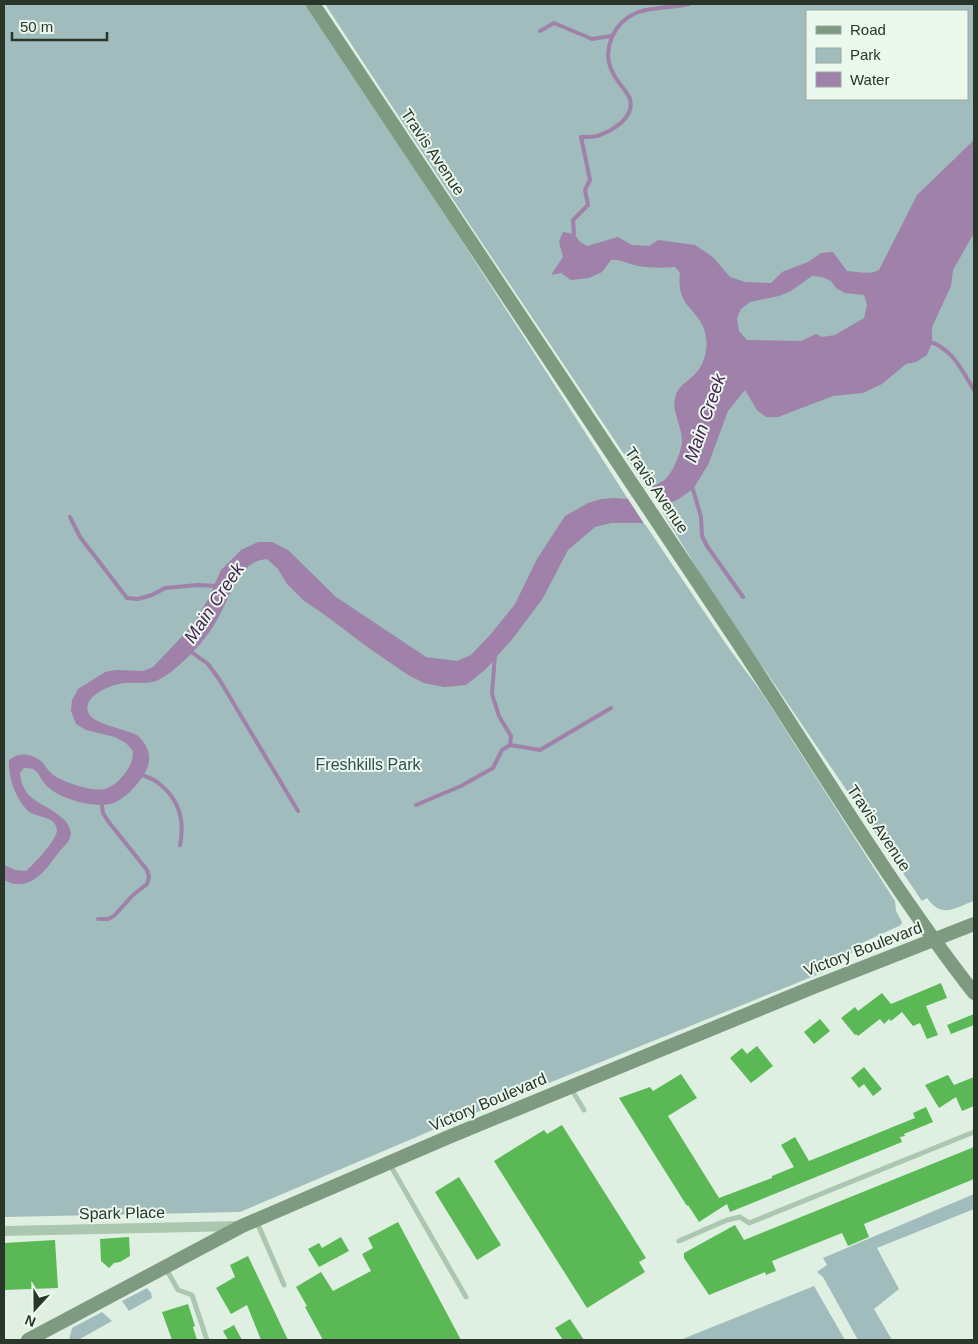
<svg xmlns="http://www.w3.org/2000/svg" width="978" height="1344" font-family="Arial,sans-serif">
	<rect width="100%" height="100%" fill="#dff0e3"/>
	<!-- green -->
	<path fill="#a0bcbd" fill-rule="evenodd" d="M 4,4 L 306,4 L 460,238 L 628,499 L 728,647 L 762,693 L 895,901 L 896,911 L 902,922 L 901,925 L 851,948 L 852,953 L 824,972 L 440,1127 L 240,1212 L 4,1217 Z
		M 325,4 L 974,4 L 974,901 C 954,908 942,919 927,898 L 922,901 L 707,585 L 663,513 L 667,510 L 650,485 L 646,487 L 466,219 ZM 807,11 L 967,11 L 967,99 L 807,99 Z
		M 974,1194 L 974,1209 L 877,1248 L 899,1289 L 874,1309 L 892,1340 L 858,1340 L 823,1277 L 817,1272 L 827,1265 L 823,1258 Z
		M 814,1286 L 845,1340 L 680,1340 Z
		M 147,1288 L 151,1293 L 152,1298 L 129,1311 L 122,1301 Z
		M 102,1312 L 112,1321 L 78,1340 L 69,1340 L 72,1328 Z"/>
	<!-- water -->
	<path fill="#9f81aa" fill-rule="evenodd" d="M 974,140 L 974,233 L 953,270 L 951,286 L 932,327 L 932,342 L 927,355 L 916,362 L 906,364 L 882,384 L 863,393 L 833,396 L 778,417 L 766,417 L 757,410 L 745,390 L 728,411 L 708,465 L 693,489 L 677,500 L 664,505 L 643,523 L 611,523 L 595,527 L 568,550 L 543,598 L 514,637 L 485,670 L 466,685 L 444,687 L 424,683 L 408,675 L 366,646 L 325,615 L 303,600 L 287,584 L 278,569 L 267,559 C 237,561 230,599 217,620 C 209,634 199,646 187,658 C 179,665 170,674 160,679 C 150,685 138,682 127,683 C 115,683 92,692 88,704 C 81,725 127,727 138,736 C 143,740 146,745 148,751 C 151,760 148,768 143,776 C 136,786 128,796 116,802 C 99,810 63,800 49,788 C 38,779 41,767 24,768 L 20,773 C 21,783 24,791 31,797 C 42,807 79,819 69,840 C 67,844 62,848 59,852 C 51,862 46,871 36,878 C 25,886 15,886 4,880 L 4,865 L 15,870 L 26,871 C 34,864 55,842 57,831 C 57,827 55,823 52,821 C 45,816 33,816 27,810 C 15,797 8,777 9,760 C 19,752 31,753 41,761 C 45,764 47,770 51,773 C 61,782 92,792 105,789 C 111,787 117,783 121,778 C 128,770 133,763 133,751 L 126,743 L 115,737 L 86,730 L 76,724 L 71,711 L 72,700 L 78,689 L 105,672 L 116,670 L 143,671 L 153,667 L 191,627 L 207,601 L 221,570 L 241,550 L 258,542 L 272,542 L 288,550 L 336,597 L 426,657 L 457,661 L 471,655 L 490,635 L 515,604 L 537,559 L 565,516 L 588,503 L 601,499 L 615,498 L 628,499 L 650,484 L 652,487 C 657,484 665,481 668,476 C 674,470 682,449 682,441 C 682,424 669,409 677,392 C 681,384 690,380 696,373 C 704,365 708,349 706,338 C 703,309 675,310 680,273 L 675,267 C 663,268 650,268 638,266 C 628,264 621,259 611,260 L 602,272 L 589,278 L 571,280 L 561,273 L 551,275 L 563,257 L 559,242 L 563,232 L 574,234 L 580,242 L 587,246 L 618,237 L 632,245 L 649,246 L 658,240 L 695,245 L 713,257 L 730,277 L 745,282 L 771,283 L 782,272 L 808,262 L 821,253 L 833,252 L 847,271 C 857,272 870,275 879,270 L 917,195 ZM 812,276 L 822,277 L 831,281 L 836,288 L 845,293 L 864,295 L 867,305 L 864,318 L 835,335 L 822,337 L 816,334 L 801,341 L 747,340 L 739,331 L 737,318 L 741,309 L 750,302 L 779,296 L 791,291 Z"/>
	<!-- pier -->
	<path fill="#dff0e3" d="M 650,484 L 665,507 L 645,525 L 628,499 Z"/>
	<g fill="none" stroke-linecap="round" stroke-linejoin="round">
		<!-- stream -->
		<path stroke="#9f81aa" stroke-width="4" d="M 540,31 L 554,23 L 592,39 L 611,36
			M 574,234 L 573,220 L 588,205 L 585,190 L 590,180 L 581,137 C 586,137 592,137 597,136 C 612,131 635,118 630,99 C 627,91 617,82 613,73 C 601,51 613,23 636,13 C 649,7 674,8 689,4
			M 928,341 C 953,349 961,369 974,390
			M 692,486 L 701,517 L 702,536 L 707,546 L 743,597
			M 70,517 L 80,537 L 127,598 L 138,599 L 152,595 L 165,588 L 198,585 L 217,586
			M 190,651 L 208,664 L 219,679 L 298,811
			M 510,745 L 540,750 L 611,708
			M 139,773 C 145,777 152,778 157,782 C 179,798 185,820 180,845
			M 416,805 L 461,786 L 493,768 L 502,750 L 510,745 L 511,736 L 499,716 L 492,694 L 495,654
			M 98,919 L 108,919 L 114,916 L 133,895 L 147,884 L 149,877 L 147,870 L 108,821 L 103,813 L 101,800"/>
	</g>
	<!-- building -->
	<path fill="#5ab855" d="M 941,983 L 947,998 L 926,1006 L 938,1035 L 927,1039 L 920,1023 L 913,1026 L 902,1012 L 891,1021 L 889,1019 L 884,1024 L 880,1019 L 858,1036 L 856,1034 L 855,1035 L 841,1018 L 855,1007 L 858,1011 L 882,993 L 891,1004 Z
		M 974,1014 L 974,1025 L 951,1034 L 947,1025 Z
		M 820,1019 L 830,1031 L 814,1044 L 804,1032 Z
		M 757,1046 L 773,1066 L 751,1083 L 730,1058 L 742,1048 L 747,1054 Z
		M 864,1067 L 882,1089 L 873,1096 L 864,1084 L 859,1088 L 851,1078 Z
		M 681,1074 L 697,1098 L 668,1116 L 719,1198 L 772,1178 L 772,1176 L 794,1167 L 781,1145 L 795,1137 L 809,1161 L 915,1118 L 913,1113 L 926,1107 L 933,1122 L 904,1134 L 905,1136 L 900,1137 L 902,1142 L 730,1212 L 727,1204 L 699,1222 L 688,1205 L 687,1206 L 619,1098 L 650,1087 L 653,1091 Z
		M 948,1075 L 954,1085 L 974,1077 L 974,1106 L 962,1111 L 956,1097 L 939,1108 L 925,1085 Z
		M 562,1125 L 646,1258 L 639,1262 L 645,1272 L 587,1308 L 494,1161 L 544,1130 L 547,1134 Z
		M 974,1147 L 974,1179 L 864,1224 L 869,1237 L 848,1246 L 842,1233 L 772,1261 L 776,1271 L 766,1275 L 765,1272 L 709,1295 L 684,1258 L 684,1253 L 735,1225 L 744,1240 Z
		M 459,1177 L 501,1245 L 477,1260 L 435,1192 Z
		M 398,1222 L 461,1340 L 323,1340 L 305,1307 L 307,1306 L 296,1287 L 321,1272 L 333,1291 L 371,1271 L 362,1254 L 373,1248 L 368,1238 Z
		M 129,1237 L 130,1256 L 120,1262 L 114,1263 L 109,1268 L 101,1261 L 100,1239 Z
		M 341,1237 L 349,1251 L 319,1267 L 308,1249 L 319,1243 L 322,1248 Z
		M 55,1240 L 58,1288 L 4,1290 L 4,1243 Z
		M 248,1256 L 288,1340 L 261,1340 L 247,1305 L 231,1314 L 216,1288 L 235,1277 L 230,1265 Z
		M 188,1304 L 195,1326 L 193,1327 L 197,1340 L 172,1340 L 162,1312 Z
		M 570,1319 L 584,1340 L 563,1340 L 555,1328 Z
		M 234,1325 L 242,1340 L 228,1340 L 223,1331 Z"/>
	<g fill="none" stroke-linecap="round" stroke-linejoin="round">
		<!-- lane -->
		<path stroke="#acc7b0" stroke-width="5" d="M 570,1087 L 584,1110
			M 389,1163 L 466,1297
			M 256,1220 L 284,1285
			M 679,1241 L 727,1220 L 740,1217 L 749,1223 L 974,1132
			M 165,1267 L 178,1290 L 192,1295 L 207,1340"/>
		<!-- street -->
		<path stroke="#acc7b0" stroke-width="10" d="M 4,1231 L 241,1226"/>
		<!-- secondary -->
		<path stroke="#7e9a80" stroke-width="14" d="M 313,4 C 454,216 595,429 737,641 C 815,759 887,881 974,993
			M 28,1340 L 242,1226 L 451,1136 L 816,986 L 974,924"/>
	</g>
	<g text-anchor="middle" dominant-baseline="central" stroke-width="4" stroke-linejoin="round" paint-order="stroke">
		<!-- street labels -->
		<g font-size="16" fill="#2a362a" stroke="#ebf8ee">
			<text transform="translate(433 152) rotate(56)">Travis Avenue</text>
			<text transform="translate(657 490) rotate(56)">Travis Avenue</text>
			<text transform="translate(879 828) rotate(56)">Travis Avenue</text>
			<text transform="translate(863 949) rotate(-21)">Victory Boulevard</text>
			<text transform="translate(488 1102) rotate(-23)">Victory Boulevard</text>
			<text transform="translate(122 1213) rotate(-1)">Spark Place</text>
		</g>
		<!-- park labels -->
		<g font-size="16" fill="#314f51" stroke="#ebf8ee">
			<text x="368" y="764">Freshkills Park</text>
		</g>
		<!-- water labels -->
		<g font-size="18" font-style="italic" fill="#482453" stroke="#ebf8ee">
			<text transform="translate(705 418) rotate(-71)">Main Creek</text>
			<text transform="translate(214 603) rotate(-56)">Main Creek</text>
		</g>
	</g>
	<!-- border -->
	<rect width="978" height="1344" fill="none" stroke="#2a362a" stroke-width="10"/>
	<!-- legend -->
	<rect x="806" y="10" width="162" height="90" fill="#ebf8ee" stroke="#9eaaa0"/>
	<rect x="816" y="26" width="25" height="8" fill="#7e9a80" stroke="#9eaaa0"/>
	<text x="850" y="35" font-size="15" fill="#2a362a">Road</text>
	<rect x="816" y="48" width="25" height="15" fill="#a0bcbd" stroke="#9eaaa0"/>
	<text x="850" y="60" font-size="15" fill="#2a362a">Park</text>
	<rect x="816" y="72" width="25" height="15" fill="#9f81aa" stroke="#9eaaa0"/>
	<text x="850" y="85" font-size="15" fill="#2a362a">Water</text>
	<!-- north arrow -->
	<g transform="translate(35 1309) rotate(201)" stroke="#ebf8ee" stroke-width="4" paint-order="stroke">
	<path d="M0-4L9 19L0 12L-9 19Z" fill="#2a362a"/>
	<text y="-8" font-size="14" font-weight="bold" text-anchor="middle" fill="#2a362a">N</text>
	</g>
	<!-- scale -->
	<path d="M12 32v8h95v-8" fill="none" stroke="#2a362a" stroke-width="2.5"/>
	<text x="20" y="32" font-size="15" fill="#2a362a" stroke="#ebf8ee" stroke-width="4" paint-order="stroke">50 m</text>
</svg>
